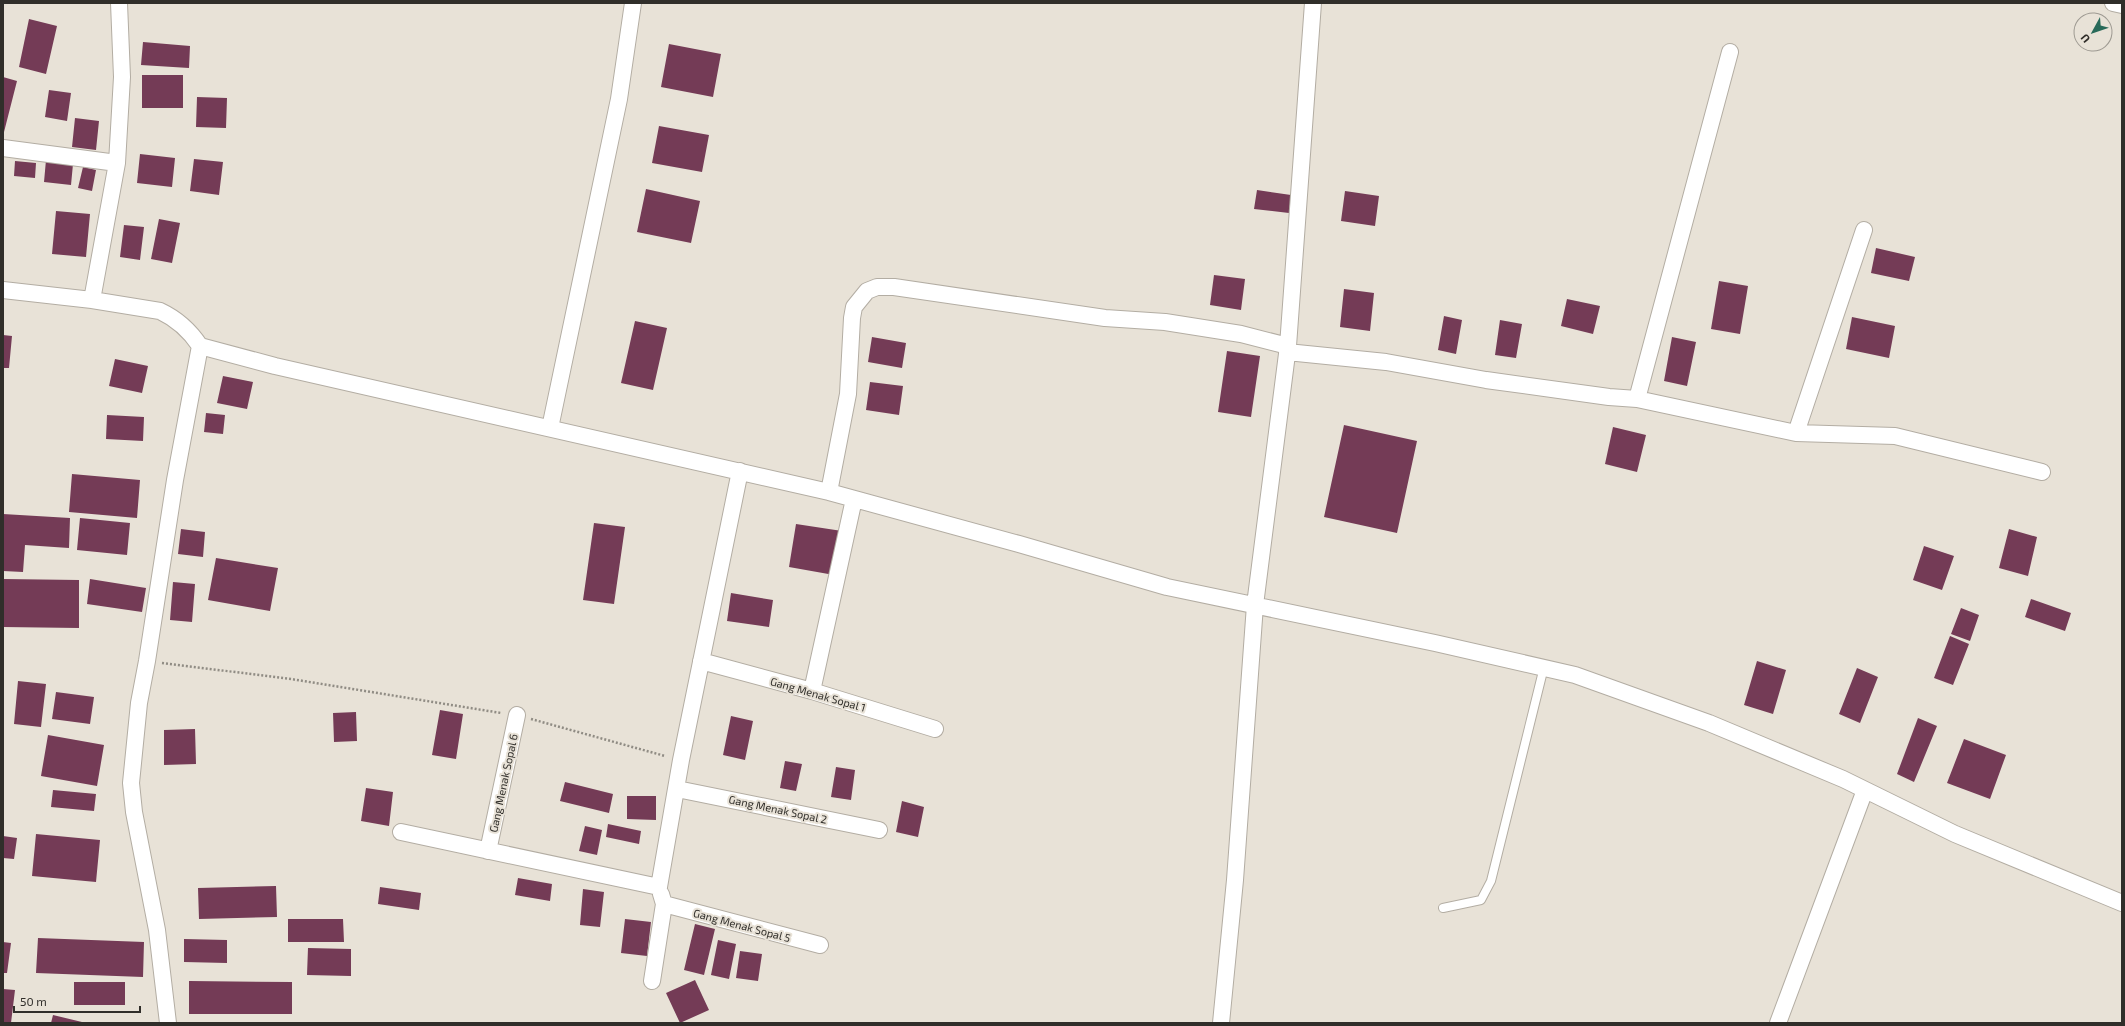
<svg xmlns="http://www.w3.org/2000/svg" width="2125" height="1026" font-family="'Exo 2',sans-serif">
	<rect width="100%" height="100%" fill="#e8e2d7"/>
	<!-- building -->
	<path fill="#743b56" d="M 29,19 L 57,26 L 46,74 L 19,67 Z
		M 143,42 L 190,46 L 189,68 L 141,65 Z
		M 669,44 L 721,54 L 713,97 L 661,87 Z
		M 142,75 L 183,75 L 183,108 L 142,108 Z
		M 3,77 L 17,81 L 4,132 L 3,132 Z
		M 49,90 L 71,93 L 67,121 L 45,117 Z
		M 197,97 L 227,98 L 226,128 L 196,127 Z
		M 75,118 L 99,121 L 96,150 L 72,147 Z
		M 659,126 L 709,135 L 702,172 L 652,163 Z
		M 140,154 L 175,158 L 172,187 L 137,183 Z
		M 194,159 L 223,162 L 219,195 L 190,191 Z
		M 46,160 L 73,164 L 71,185 L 44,182 Z
		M 15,161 L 36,163 L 35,178 L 14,176 Z
		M 83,167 L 96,170 L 92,191 L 78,188 Z
		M 646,189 L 700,201 L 691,243 L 637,232 Z
		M 1257,190 L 1291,195 L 1289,213 L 1254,209 Z
		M 1345,191 L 1379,196 L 1375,226 L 1341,221 Z
		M 56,211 L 90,214 L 86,257 L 52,254 Z
		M 159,219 L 180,223 L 172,263 L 151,259 Z
		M 124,225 L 144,227 L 140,260 L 120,257 Z
		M 1876,248 L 1915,257 L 1909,281 L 1871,273 Z
		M 1214,275 L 1245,279 L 1241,310 L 1210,305 Z
		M 1719,281 L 1748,286 L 1740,334 L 1711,329 Z
		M 1344,289 L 1374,293 L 1370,331 L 1340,327 Z
		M 1567,299 L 1600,306 L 1593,334 L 1561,326 Z
		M 1444,316 L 1462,320 L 1456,354 L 1438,350 Z
		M 1852,317 L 1895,326 L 1889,358 L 1846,349 Z
		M 1500,320 L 1522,324 L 1516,358 L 1495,355 Z
		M 635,321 L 667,328 L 653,390 L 621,383 Z
		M 3,335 L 12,336 L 9,368 L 3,368 Z
		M 872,337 L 906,343 L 902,368 L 868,362 Z
		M 1672,337 L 1696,342 L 1687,386 L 1664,381 Z
		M 1227,351 L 1260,356 L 1251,417 L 1218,412 Z
		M 115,359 L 148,366 L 142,393 L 109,386 Z
		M 223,376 L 253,382 L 247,409 L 217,403 Z
		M 870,382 L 903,386 L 899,415 L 866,410 Z
		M 206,413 L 225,415 L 223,434 L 204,432 Z
		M 107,415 L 144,417 L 143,441 L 106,439 Z
		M 1344,425 L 1417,441 L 1397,533 L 1324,517 Z
		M 1613,427 L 1646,435 L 1637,472 L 1605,464 Z
		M 72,474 L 140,480 L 137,518 L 69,512 Z
		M 3,514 L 70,518 L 69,548 L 25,545 L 23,572 L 3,571 Z
		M 80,518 L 130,523 L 127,555 L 77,550 Z
		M 594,523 L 625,527 L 614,604 L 583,600 Z
		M 796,524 L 842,531 L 834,575 L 789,567 Z
		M 181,529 L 205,532 L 203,557 L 178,554 Z
		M 2009,529 L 2037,537 L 2028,576 L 1999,568 Z
		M 1924,546 L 1954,556 L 1942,590 L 1913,580 Z
		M 216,558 L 278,568 L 270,611 L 208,600 Z
		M 3,579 L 79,580 L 79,628 L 3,627 Z
		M 90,579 L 146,588 L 142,612 L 87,604 Z
		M 173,582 L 195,584 L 192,622 L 170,620 Z
		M 731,593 L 773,600 L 769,627 L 727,621 Z
		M 2031,599 L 2071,613 L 2065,631 L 2025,617 Z
		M 1961,608 L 1979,615 L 1970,641 L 1951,634 Z
		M 1950,636 L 1969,644 L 1953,685 L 1934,678 Z
		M 1757,661 L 1786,670 L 1773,714 L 1744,705 Z
		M 1857,668 L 1878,677 L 1860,723 L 1839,714 Z
		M 18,681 L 46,684 L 41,727 L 14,724 Z
		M 56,692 L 94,697 L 90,724 L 52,719 Z
		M 440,710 L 463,714 L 456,759 L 432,755 Z
		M 356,712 L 357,741 L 334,742 L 333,713 Z
		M 731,716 L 753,721 L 745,760 L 723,755 Z
		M 1918,718 L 1937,726 L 1914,782 L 1897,774 Z
		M 195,729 L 196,764 L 164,765 L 164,730 Z
		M 48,735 L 104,745 L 97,786 L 41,776 Z
		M 1964,739 L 2006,755 L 1990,799 L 1947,783 Z
		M 785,761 L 802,764 L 796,791 L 780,788 Z
		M 836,767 L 855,770 L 851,800 L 831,797 Z
		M 565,782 L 613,794 L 609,813 L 560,801 Z
		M 366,788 L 393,792 L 389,826 L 361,821 Z
		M 53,790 L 96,794 L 94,811 L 51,807 Z
		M 627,796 L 656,796 L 656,820 L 627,819 Z
		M 902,801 L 924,807 L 918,837 L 896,832 Z
		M 608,824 L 641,831 L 639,844 L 606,837 Z
		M 585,826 L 602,830 L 597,855 L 579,851 Z
		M 36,834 L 100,840 L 96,882 L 32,876 Z
		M 3,836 L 17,838 L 14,859 L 3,858 Z
		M 518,878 L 552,884 L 550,901 L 515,895 Z
		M 276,886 L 277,917 L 199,919 L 198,888 Z
		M 380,887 L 421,893 L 419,910 L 378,904 Z
		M 583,889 L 604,892 L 600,927 L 580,925 Z
		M 288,919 L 343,919 L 344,942 L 288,942 Z
		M 625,919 L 651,922 L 647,956 L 621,953 Z
		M 695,924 L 715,929 L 704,975 L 684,970 Z
		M 38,938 L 144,942 L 143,977 L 36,973 Z
		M 184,939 L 227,940 L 227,963 L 184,962 Z
		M 718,940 L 736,944 L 729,979 L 711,975 Z
		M 3,942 L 11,943 L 7,973 L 3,973 Z
		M 308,948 L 351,949 L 351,976 L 307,975 Z
		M 740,951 L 762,954 L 758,981 L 736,978 Z
		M 695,980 L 709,1010 L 680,1023 L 666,993 Z
		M 189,981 L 292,982 L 292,1014 L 189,1014 Z
		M 74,982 L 125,982 L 125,1005 L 74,1005 Z
		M 3,989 L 15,990 L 11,1023 L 3,1023 Z
		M 53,1015 L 82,1022 L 82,1023 L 51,1023 Z"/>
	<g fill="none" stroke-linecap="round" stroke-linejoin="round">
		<defs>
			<path id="service" d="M 1443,908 L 1481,900 L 1491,881 L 1544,667"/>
			<path id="minor" d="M 2113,3 L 2122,5
				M 3,148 L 117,163
				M 3,290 L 92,300 L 160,311 C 177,319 190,331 200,346 L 175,480 L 147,661 L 139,703 L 131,783 L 134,812 L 157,930 L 168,1023
				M 92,300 L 117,163 L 122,77 L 119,3
				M 200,346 L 275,366 L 829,492 L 1019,544 L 1167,587 L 1435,643 L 1575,675 L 1709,723 L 1843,779 L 1955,834 L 2122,903
				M 1287,352 L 1386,362 L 1486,380 L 1609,397 L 1637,399 L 1796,433 L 1895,436 L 2042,472
				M 1637,399 L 1730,52
				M 550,428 L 619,99 L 633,3
				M 1796,433 L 1864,230
				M 829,492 L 848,394 L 852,318 L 854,307 L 867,291 L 877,287 L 894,287 L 1105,318 L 1165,322 L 1241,334 L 1288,346
				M 701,661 L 812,691 L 935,729
				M 812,691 L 854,499
				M 677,789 L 879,830
				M 401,832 L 659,887 L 681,760 L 740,471
				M 488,851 L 517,715
				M 664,904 L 820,945
				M 652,981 L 664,904 L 661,894
				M 1221,1023 L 1235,880 L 1255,605 L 1288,346 L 1313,3
				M 1778,1023 L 1865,790"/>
		</defs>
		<!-- service casing -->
		<use href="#service" stroke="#b3ada3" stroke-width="10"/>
		<!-- minor casing -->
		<use href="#minor" stroke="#b3ada3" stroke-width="18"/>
		<!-- path -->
		<path stroke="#908c84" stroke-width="2.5" stroke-dasharray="2 2" stroke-linecap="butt" d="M 162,663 L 291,679 L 501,713
			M 531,719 L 665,756"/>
		<!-- service -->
		<use href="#service" stroke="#fff" stroke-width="8"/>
		<!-- minor -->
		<use href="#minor" stroke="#fff" stroke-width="16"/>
	</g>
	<g text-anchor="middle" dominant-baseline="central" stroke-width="4" stroke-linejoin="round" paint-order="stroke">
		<!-- street labels -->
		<g font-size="11" fill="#302e2a" stroke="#e8e2d7">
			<text transform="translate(818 694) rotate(16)">Gang Menak Sopal 1</text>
			<text transform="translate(503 783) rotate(-78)">Gang Menak Sopal 6</text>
			<text transform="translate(778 809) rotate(12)">Gang Menak Sopal 2</text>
			<text transform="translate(742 925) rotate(15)">Gang Menak Sopal 5</text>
		</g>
	</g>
	<!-- border -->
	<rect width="2125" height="1026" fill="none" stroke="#302e2a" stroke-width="8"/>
	<!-- north arrow -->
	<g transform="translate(2093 32) rotate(230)"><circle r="19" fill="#e8e2d7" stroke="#9e9a92"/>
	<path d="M0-3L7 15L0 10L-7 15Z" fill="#286a59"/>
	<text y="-6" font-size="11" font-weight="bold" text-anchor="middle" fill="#302e2a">U</text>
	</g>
	<!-- scale -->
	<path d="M14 1006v6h126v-6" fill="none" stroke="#302e2a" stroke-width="2"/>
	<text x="20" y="1006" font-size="12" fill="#302e2a" stroke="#e8e2d7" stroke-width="3" paint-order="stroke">50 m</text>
</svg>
